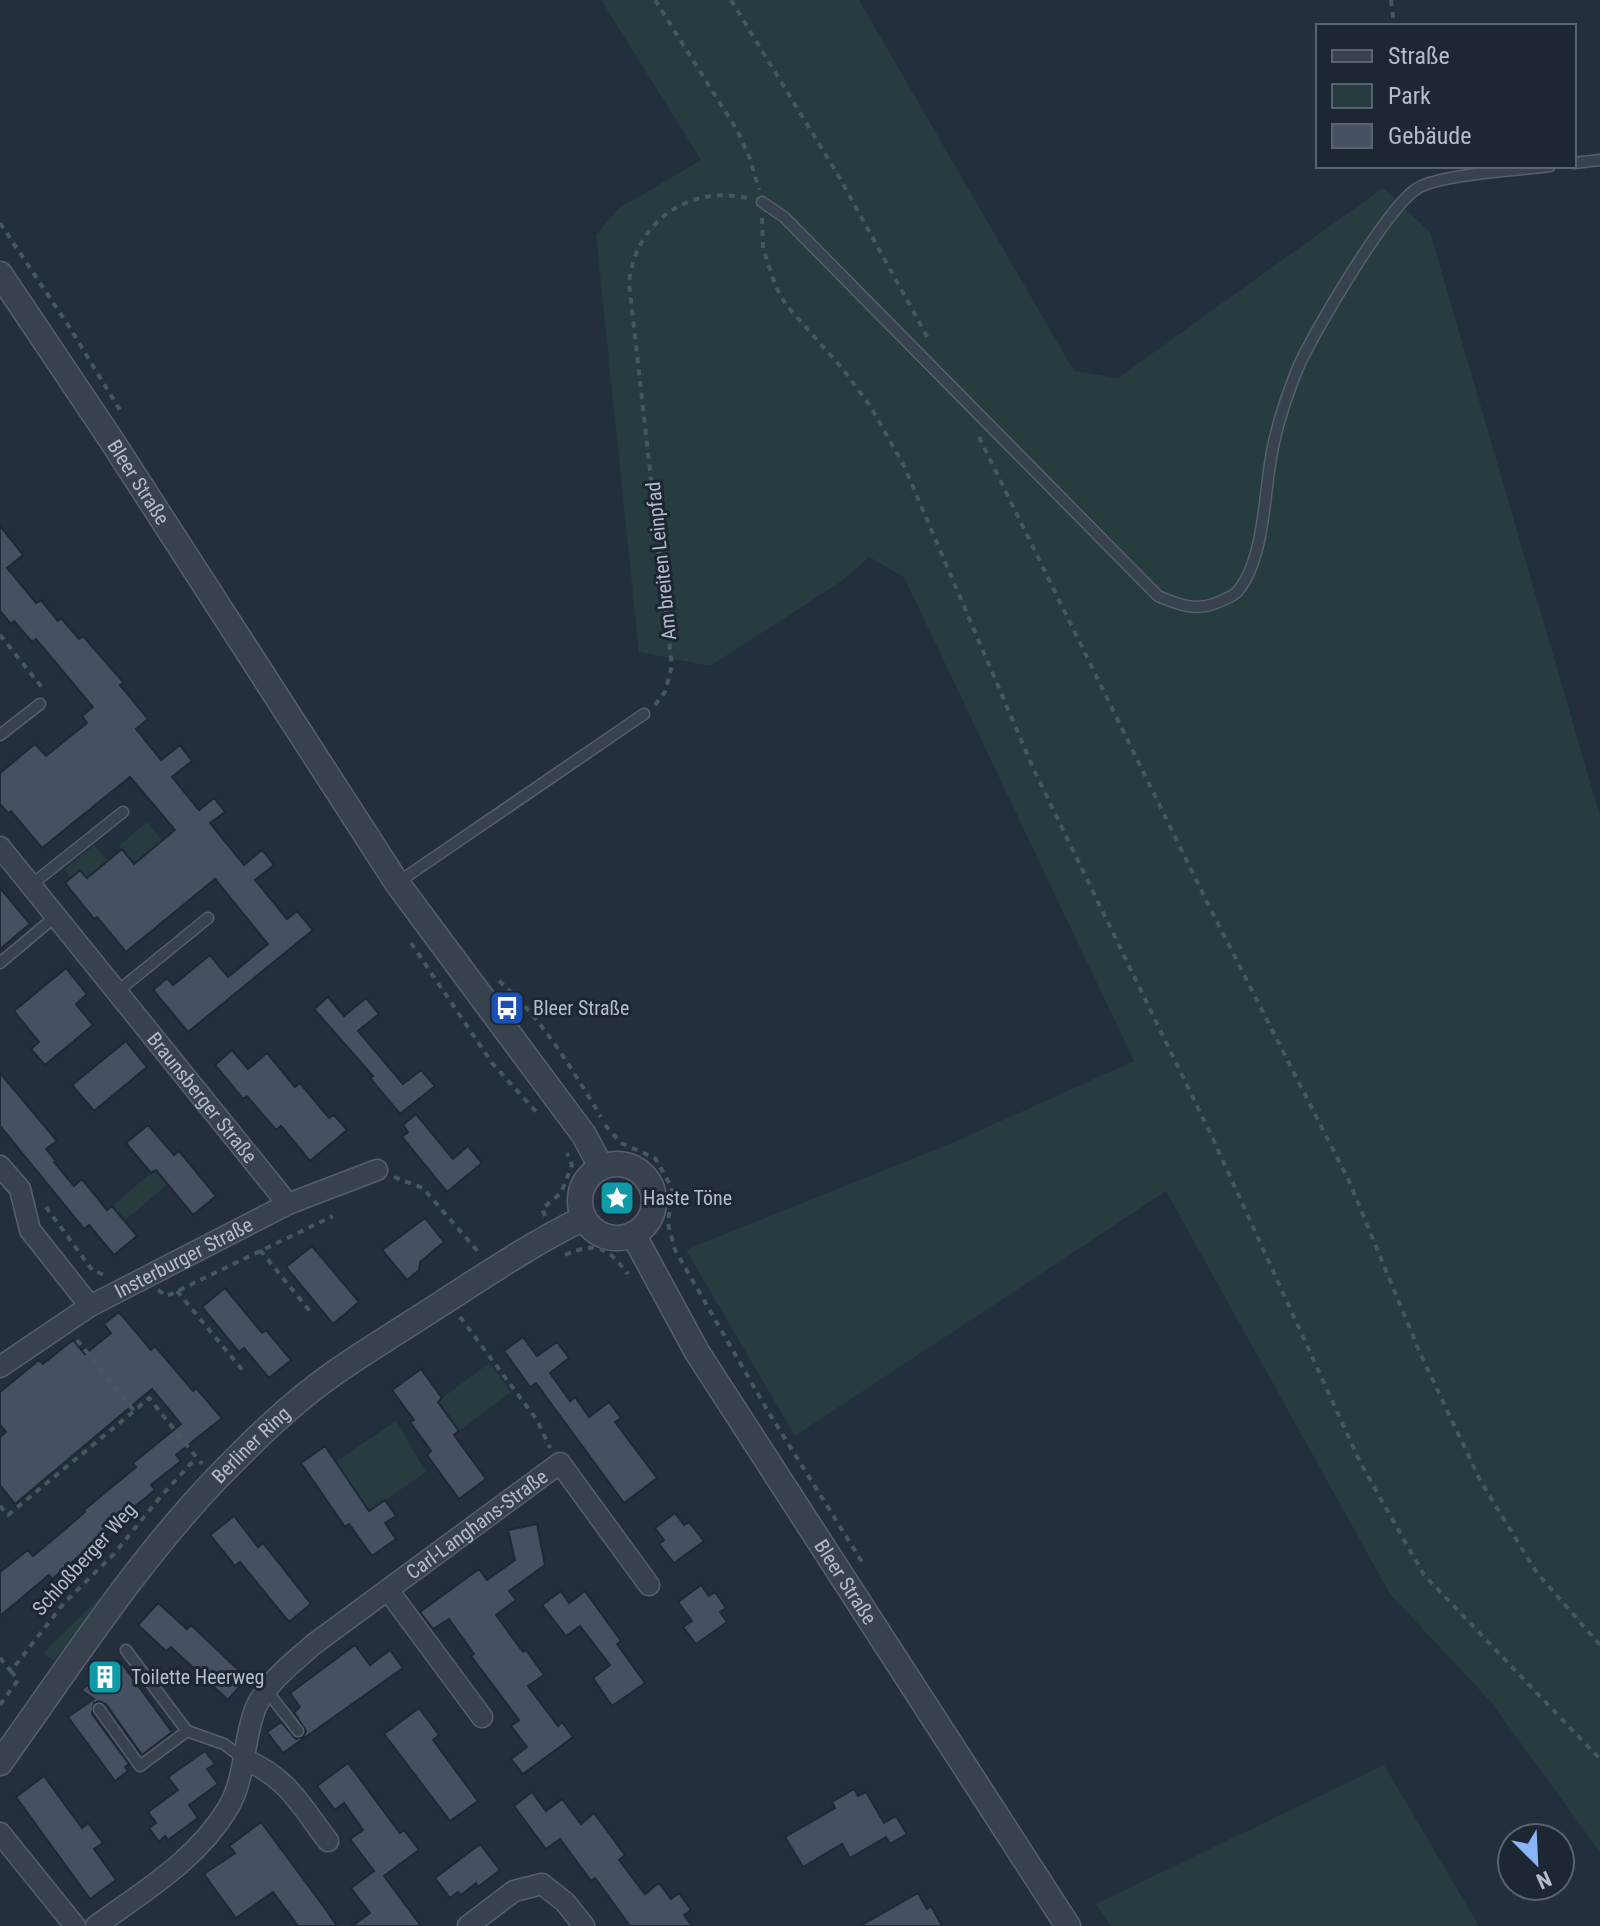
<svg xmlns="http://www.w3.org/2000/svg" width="1600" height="1926" font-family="'Roboto Condensed',sans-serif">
	<rect width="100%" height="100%" fill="#242f3e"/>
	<!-- green -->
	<path fill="#263c3f" d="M 601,0 L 859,0 L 1074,371 L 1118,378 L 1383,188 L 1430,232 L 1600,816 L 1600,1852 L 1491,1702 L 1390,1594 L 1166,1191 L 795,1436 L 686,1250 L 959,1140 L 1134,1061 L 904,577 L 869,557 L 839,583 L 710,666 L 639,652 L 596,235 L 618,209 L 701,160 Z
		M 147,822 L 173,854 L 165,860 L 154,847 L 134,864 L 119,846 Z
		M 94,845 L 118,874 L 97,891 L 71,878 L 64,870 Z
		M 156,1169 L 168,1184 L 124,1221 L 112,1206 Z
		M 489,1363 L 511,1392 L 459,1431 L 437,1402 Z
		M 396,1421 L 426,1472 L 369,1511 L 336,1462 Z
		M 99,1598 L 101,1600 L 54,1661 L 43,1653 Z
		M 1384,1765 L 1479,1926 L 1111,1926 L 1096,1904 Z"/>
	<!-- building -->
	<path fill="#455162" stroke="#1f2835" stroke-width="2" d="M 0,526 L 23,555 L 7,568 L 36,603 L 41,600 L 58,621 L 61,618 L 79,639 L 83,636 L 124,683 L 120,685 L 148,719 L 136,729 L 161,760 L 180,745 L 192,761 L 172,777 L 199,810 L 214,798 L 225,812 L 210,823 L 244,865 L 262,850 L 274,865 L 255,880 L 287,919 L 297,911 L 313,930 L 188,1032 L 153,990 L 167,978 L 173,985 L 210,955 L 228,977 L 268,944 L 215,879 L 126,952 L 97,917 L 94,919 L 65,883 L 80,870 L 87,878 L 122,849 L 134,864 L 175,830 L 130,777 L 42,848 L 11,811 L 8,813 L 0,804 L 0,773 L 35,744 L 46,756 L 87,723 L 82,716 L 93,707 L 36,639 L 32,642 L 14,621 L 11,624 L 0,611 Z
		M 0,888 L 30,924 L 0,949 Z
		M 66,968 L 87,994 L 76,1004 L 93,1025 L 45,1065 L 31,1049 L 39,1042 L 14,1011 Z
		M 328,997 L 344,1016 L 366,998 L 379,1014 L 358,1031 L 403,1084 L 421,1070 L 435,1086 L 400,1114 L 370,1078 L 373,1076 L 314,1009 Z
		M 126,1041 L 147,1067 L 94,1111 L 72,1085 Z
		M 232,1050 L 248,1069 L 267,1053 L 295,1087 L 300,1083 L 329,1118 L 334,1115 L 347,1130 L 310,1161 L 281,1126 L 276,1130 L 247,1096 L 243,1099 L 215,1065 Z
		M 0,1073 L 57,1141 L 46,1149 L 56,1161 L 54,1162 L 74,1186 L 82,1179 L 107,1210 L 112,1206 L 137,1236 L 114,1255 L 89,1225 L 84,1229 L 0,1126 Z
		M 416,1114 L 453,1159 L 468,1146 L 482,1163 L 447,1192 L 402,1137 L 408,1132 L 403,1125 Z
		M 148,1125 L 174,1155 L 179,1151 L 216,1196 L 193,1215 L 156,1170 L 151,1173 L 126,1143 Z
		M 425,1218 L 444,1242 L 420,1262 L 419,1270 L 407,1280 L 382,1250 Z
		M 312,1246 L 359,1302 L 333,1324 L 286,1267 Z
		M 225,1288 L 262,1333 L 266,1330 L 291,1360 L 269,1378 L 244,1348 L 239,1352 L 202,1307 Z
		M 119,1312 L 151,1350 L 155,1346 L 193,1391 L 196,1388 L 222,1418 L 176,1455 L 181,1461 L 151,1485 L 155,1490 L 102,1533 L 104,1535 L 52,1579 L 49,1575 L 0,1616 L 0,1572 L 28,1550 L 33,1556 L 63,1531 L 85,1512 L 84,1510 L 136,1467 L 133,1463 L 181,1424 L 152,1389 L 15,1504 L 0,1485 L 0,1437 L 6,1432 L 0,1425 L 0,1392 L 39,1360 L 43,1364 L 73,1340 L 85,1354 L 111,1333 L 104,1324 Z
		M 523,1337 L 537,1356 L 557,1342 L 569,1358 L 550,1373 L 570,1401 L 575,1397 L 589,1417 L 609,1402 L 621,1418 L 615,1422 L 657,1478 L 624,1503 L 536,1383 L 530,1387 L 504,1351 Z
		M 421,1369 L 442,1398 L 438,1402 L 459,1431 L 454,1435 L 486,1479 L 459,1499 L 427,1455 L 431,1451 L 410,1422 L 414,1420 L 392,1390 Z
		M 325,1446 L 369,1511 L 385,1500 L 396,1516 L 385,1523 L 396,1539 L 372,1556 L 349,1524 L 345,1527 L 301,1463 Z
		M 675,1513 L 684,1525 L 689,1522 L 704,1541 L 674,1563 L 659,1544 L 664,1540 L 655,1528 Z
		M 234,1516 L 258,1547 L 263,1543 L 311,1604 L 289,1622 L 240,1562 L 235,1566 L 210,1535 Z
		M 537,1524 L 545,1565 L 509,1591 L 516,1600 L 496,1615 L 523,1652 L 526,1650 L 544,1675 L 528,1686 L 558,1726 L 562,1722 L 573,1737 L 523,1774 L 511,1759 L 527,1747 L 511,1726 L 519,1720 L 471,1656 L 474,1654 L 449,1619 L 433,1629 L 420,1612 L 479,1569 L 487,1580 L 515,1560 L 508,1530 Z
		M 701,1585 L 709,1596 L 715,1592 L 726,1608 L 720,1612 L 727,1622 L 696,1644 L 683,1627 L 692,1621 L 678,1602 Z
		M 561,1591 L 569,1603 L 585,1591 L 621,1641 L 617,1644 L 645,1683 L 612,1706 L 593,1678 L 610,1665 L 580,1626 L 566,1636 L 542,1605 Z
		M 158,1603 L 187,1629 L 191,1625 L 247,1678 L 228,1700 L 171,1647 L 166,1651 L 138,1625 Z
		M 355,1645 L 370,1665 L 390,1650 L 403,1668 L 283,1753 L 267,1732 L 281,1722 L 296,1739 L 303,1737 L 306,1731 L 294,1712 L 300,1707 L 290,1693 Z
		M 120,1661 L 172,1732 L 142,1755 L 106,1704 L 99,1701 L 94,1703 L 92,1714 L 129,1764 L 125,1767 L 128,1771 L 115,1781 L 68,1717 L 94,1699 L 81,1690 Z
		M 419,1708 L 439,1735 L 433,1740 L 478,1801 L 450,1821 L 384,1734 Z
		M 205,1751 L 215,1764 L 207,1769 L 218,1784 L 189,1805 L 198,1818 L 168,1840 L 165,1836 L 159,1842 L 149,1828 L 156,1823 L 148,1812 L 178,1790 L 168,1777 Z
		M 348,1763 L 400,1833 L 404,1830 L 419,1850 L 384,1876 L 421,1926 L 352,1926 L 370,1913 L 351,1888 L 374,1871 L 350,1839 L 363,1830 L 344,1803 L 335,1810 L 317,1786 Z
		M 44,1776 L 82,1828 L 88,1823 L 103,1843 L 94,1849 L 116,1880 L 90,1899 L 16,1797 Z
		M 854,1789 L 858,1796 L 866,1792 L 884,1823 L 896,1816 L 907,1834 L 890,1844 L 886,1837 L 850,1858 L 842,1844 L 803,1867 L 785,1837 L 835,1808 L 832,1802 Z
		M 532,1792 L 546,1811 L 562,1799 L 581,1824 L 594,1813 L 625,1855 L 619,1860 L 645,1894 L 659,1883 L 671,1899 L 679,1893 L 691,1910 L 684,1915 L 692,1926 L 630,1926 L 595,1878 L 591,1881 L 560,1839 L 546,1849 L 514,1806 Z
		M 261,1822 L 324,1907 L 337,1926 L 298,1926 L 273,1892 L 236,1918 L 214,1888 L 204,1874 L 235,1853 L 229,1846 Z
		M 480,1844 L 500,1870 L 478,1887 L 476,1883 L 461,1895 L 458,1892 L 450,1898 L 435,1878 Z
		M 918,1893 L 927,1909 L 931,1906 L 942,1926 L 860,1926 Z"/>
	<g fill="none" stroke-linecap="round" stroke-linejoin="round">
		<defs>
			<path id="service" d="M 1574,163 L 1600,160
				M 762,202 L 784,217 L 1158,596 C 1181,606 1198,612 1221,601 C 1227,598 1233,596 1237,592 C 1265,560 1264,492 1272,452 C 1277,425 1287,395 1297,370 C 1311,336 1389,204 1418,188 C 1442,174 1520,170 1550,166
				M 0,735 L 40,704
				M 397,883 L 644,714
				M 31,885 L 123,812
				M 0,963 L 56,916
				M 118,991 L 208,918
				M 126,1650 L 187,1731 L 224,1744 L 244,1759
				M 267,1691 L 298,1731
				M 99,1709 L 140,1766 L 187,1731"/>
			<g id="minor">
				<path id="s1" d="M 0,847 L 288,1204"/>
				<path d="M 0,1166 L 20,1189 L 30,1230 L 90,1306"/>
				<path id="s2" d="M 0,1367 L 90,1306 L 288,1204 L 377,1170"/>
				<path d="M 388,1590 L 482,1717"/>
				<path d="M 244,1759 C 288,1778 299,1803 328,1841"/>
				<path d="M 0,1833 L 75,1926"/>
				<path id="s3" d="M 96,1926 C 144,1891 197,1860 228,1808 C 246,1778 243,1738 256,1707 C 268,1681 294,1662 314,1644 L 560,1463 L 649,1585"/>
				<path d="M 468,1926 L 514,1891 L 542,1884 L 565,1902 L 584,1926"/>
			</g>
			<g id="tertiary">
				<path id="s4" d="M 0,274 L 110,438 L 397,883 L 584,1135 L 601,1167"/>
				<circle cx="617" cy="1201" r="37"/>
				<path id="s5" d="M 633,1234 L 697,1352 L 1068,1926"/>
				<path id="s6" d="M 0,1763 C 69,1667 134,1565 216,1479 C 252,1442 290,1404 333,1374 C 367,1350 404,1328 439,1305 C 487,1274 533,1243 584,1218"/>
			</g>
		</defs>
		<!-- service casing -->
		<use href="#service" stroke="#565f6c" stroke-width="13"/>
		<!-- minor casing -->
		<use href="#minor" stroke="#565f6c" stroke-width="23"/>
		<!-- tertiary casing -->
		<use href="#tertiary" stroke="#565f6c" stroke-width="27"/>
		<!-- path -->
		<path stroke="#44595c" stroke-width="4" stroke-dasharray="6 6" stroke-linecap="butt" d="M 655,0 L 737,130 L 750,159 L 759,190
			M 731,0 L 838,175 L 929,340
			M 1391,0 L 1394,26
			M 762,218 L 763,248 L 776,287 L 786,305 L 842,368 L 871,407 L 904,466 L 1034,770 L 1213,1139 L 1360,1462 L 1424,1575 L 1600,1759
			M 0,223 L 68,325 L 123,415
			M 979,437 L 1210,908 L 1349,1181 L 1420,1353 L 1481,1482 L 1537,1573 L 1600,1645
			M 0,635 L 44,690
			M 655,705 L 665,692 L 672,666 L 629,283 C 635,221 691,183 750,199
			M 411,943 L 492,1063 L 539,1115
			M 499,981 C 542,1018 572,1069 601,1117
			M 605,1125 L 621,1143 L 655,1158 L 672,1188 L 668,1224 L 675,1250 L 769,1413 L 864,1565
			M 394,1177 L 423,1188 L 481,1255
			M 46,1207 L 93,1271 L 108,1276
			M 545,1216 L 542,1209 L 561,1193 L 572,1165 L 567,1153
			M 260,1250 L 313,1315
			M 565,1255 C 598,1241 607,1247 628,1274
			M 158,1290 L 167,1296 L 333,1216
			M 177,1291 L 244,1372
			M 460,1317 L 537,1420 L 550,1448
			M 77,1340 L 134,1411 L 149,1398 L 202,1464
			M 0,1506 L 8,1515 L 134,1411
			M 0,1658 L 11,1671 L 64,1603 L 114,1554 L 161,1496 L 196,1458
			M 0,1705 L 18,1680 L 11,1671"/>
		<!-- service -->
		<use href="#service" stroke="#38414e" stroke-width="10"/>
		<!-- minor -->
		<use href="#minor" stroke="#38414e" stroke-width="20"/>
		<!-- tertiary -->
		<use href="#tertiary" stroke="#38414e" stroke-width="24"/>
	</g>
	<!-- icons -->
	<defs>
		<symbol id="bus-square" viewBox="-11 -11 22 22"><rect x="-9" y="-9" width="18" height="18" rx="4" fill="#1a4fb4" stroke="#1d2633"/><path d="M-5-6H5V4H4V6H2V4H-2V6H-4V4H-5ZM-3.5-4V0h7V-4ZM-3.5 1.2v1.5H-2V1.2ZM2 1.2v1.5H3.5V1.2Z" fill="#fff"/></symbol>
		<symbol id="sight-square" viewBox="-11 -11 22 22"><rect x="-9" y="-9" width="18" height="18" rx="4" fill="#0f9aa8" stroke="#1d2633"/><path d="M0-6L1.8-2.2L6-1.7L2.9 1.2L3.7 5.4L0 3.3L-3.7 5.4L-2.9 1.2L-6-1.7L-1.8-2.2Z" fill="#fff"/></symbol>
		<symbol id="building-square" viewBox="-11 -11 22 22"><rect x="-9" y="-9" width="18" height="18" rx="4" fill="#0f9aa8" stroke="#1d2633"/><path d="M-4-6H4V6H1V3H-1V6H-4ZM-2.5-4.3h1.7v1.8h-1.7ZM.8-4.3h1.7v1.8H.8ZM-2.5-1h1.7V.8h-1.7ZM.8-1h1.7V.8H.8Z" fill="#fff"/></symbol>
	</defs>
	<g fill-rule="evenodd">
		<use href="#bus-square" x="487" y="988" width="40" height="40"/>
		<use href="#sight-square" x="597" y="1178" width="40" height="40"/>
		<use href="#building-square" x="85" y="1657" width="40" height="40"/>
	</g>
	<g text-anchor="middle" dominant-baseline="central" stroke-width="6" stroke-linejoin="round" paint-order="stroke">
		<!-- street labels -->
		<g font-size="20" fill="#b4bcc9" stroke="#1d2633">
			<text stroke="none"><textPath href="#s4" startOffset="250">Bleer Straße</textPath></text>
			<text transform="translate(661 561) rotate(-96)">Am breiten Leinpfad</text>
			<text stroke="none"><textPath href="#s1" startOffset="322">Braunsberger Straße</textPath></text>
			<text stroke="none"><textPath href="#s2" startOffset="214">Insterburger Straße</textPath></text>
			<text stroke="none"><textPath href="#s6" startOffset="406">Berliner Ring</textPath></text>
			<text stroke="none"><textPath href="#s3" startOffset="572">Carl-Langhans-Straße</textPath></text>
			<text transform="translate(84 1559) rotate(-48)">Schloßberger Weg</text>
			<text stroke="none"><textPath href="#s5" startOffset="408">Bleer Straße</textPath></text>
		</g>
		<!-- poi labels -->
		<g font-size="20" fill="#b4bcc9" stroke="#1d2633" text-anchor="start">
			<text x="533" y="1008">Bleer Straße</text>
			<text x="643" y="1198">Haste Töne</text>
			<text x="131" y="1677">Toilette Heerweg</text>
		</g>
	</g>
	<!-- legend -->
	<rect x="1316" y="24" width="260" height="144" fill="#1d2633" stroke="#59626f" stroke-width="2"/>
	<rect x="1332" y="50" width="40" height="12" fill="#38414e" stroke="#59626f" stroke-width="2"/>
	<text x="1388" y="64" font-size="24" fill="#b4bcc9">Straße</text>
	<rect x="1332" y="84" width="40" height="24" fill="#263c3f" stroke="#59626f" stroke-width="2"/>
	<text x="1388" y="104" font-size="24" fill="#b4bcc9">Park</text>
	<rect x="1332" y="124" width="40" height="24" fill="#455162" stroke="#59626f" stroke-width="2"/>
	<text x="1388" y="144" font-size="24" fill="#b4bcc9">Gebäude</text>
	<!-- north arrow -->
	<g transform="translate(1536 1862) rotate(156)"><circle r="38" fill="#1d2633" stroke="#59626f" stroke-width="2"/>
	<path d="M0-6L14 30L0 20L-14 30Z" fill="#8ab4f8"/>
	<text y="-12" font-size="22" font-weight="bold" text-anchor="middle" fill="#b4bcc9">N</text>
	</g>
</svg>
